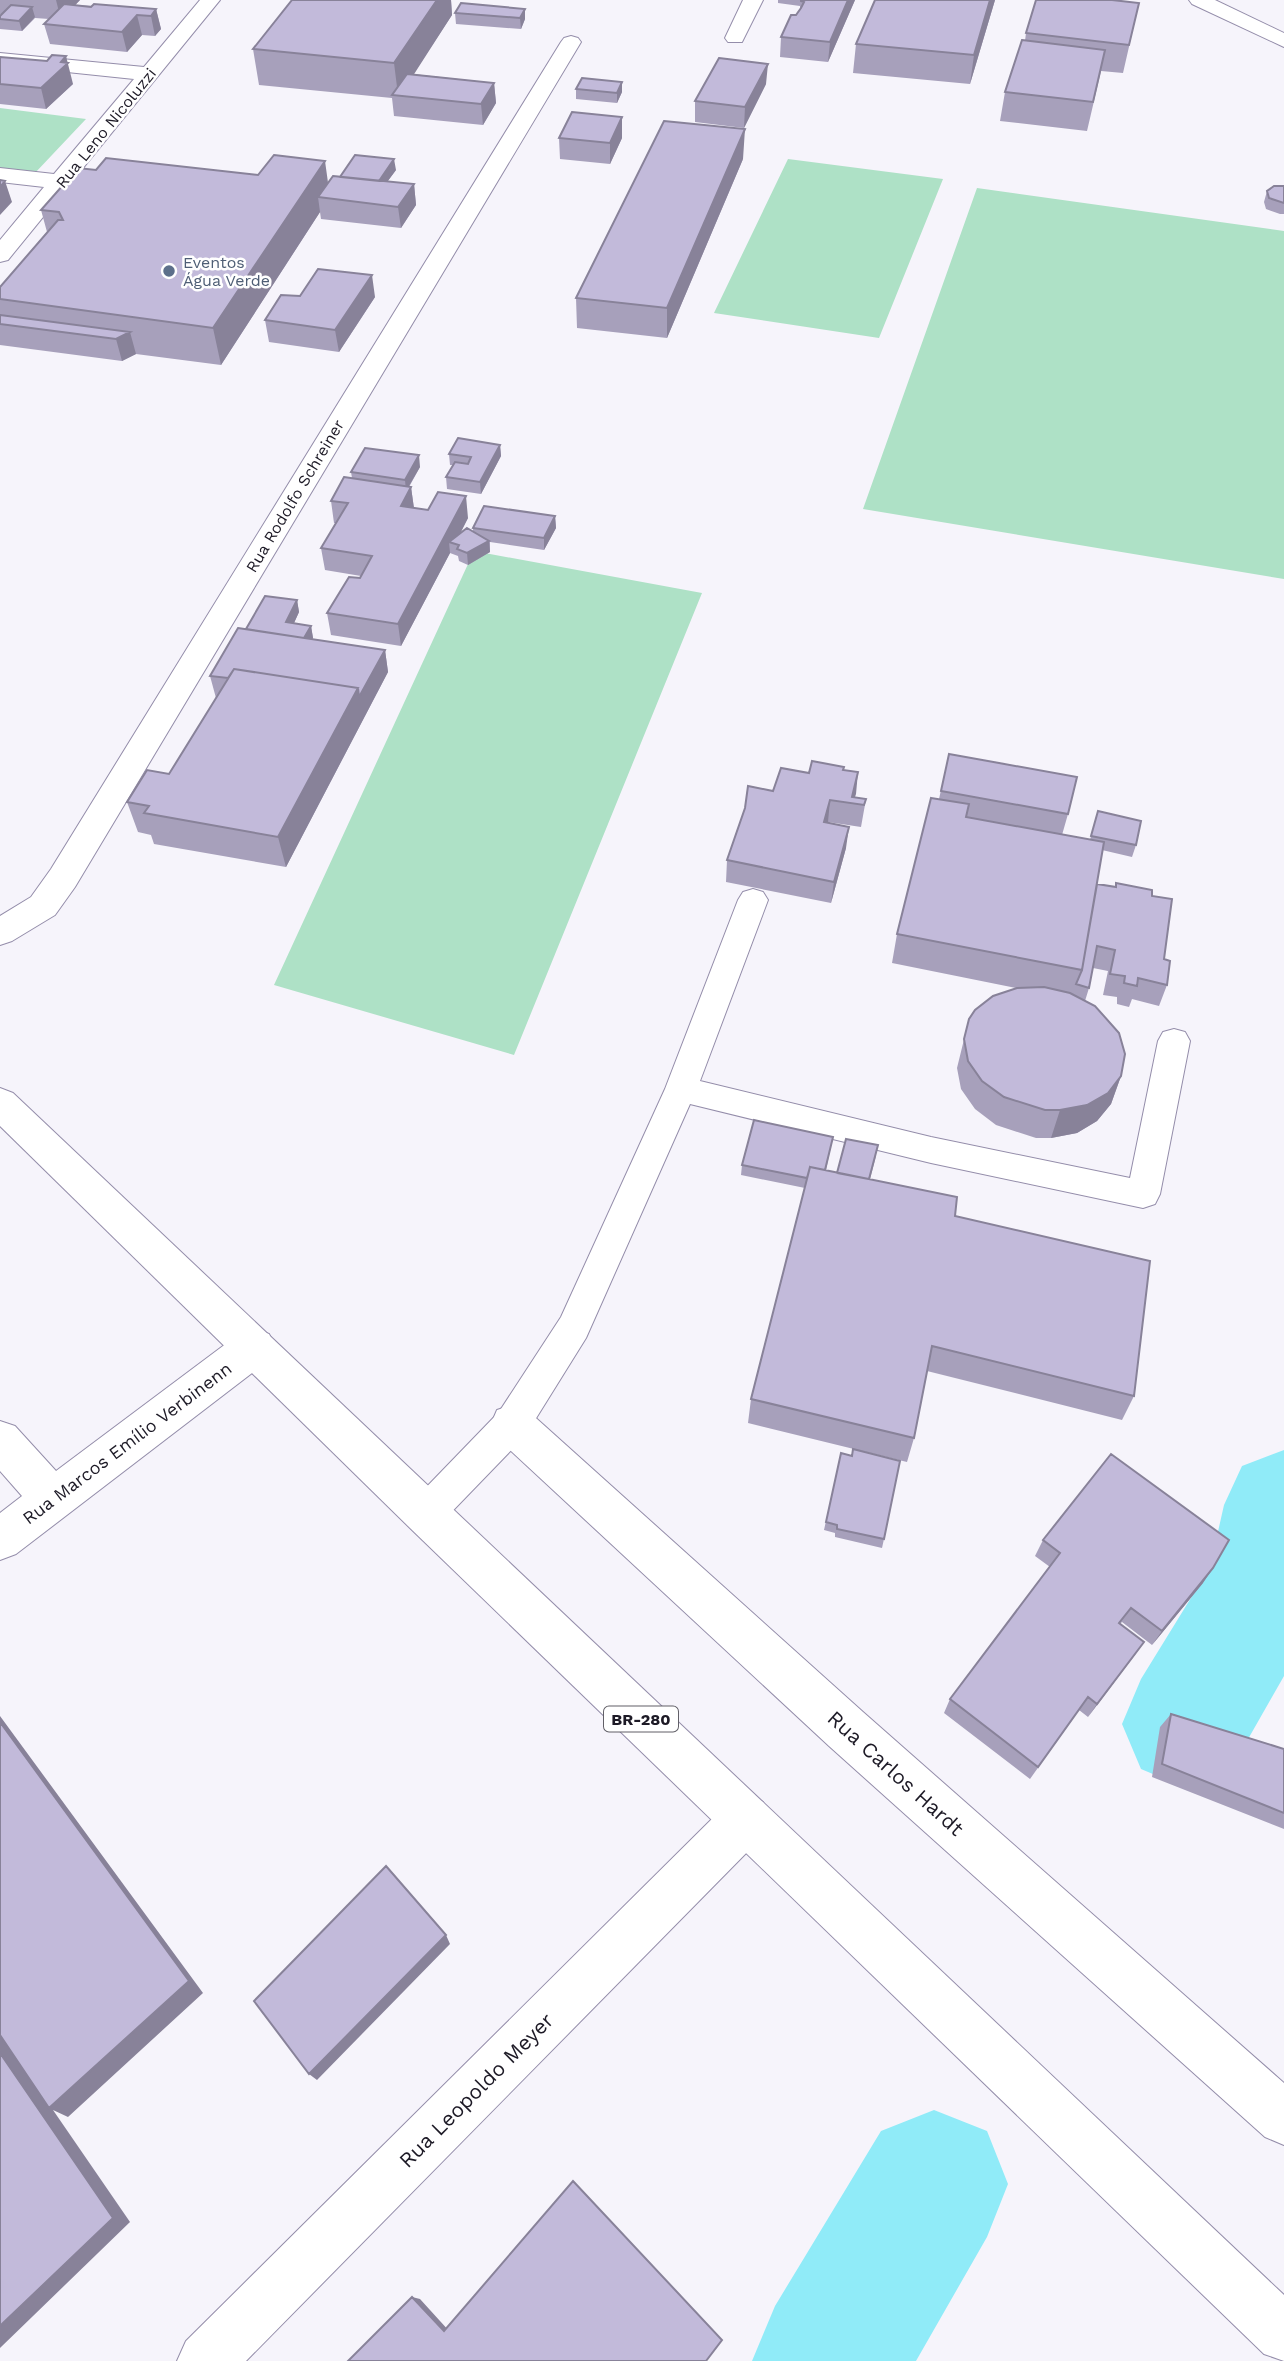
<svg xmlns="http://www.w3.org/2000/svg" width="1284" height="2361" font-family="'Work Sans',sans-serif">
	<rect width="100%" height="100%" fill="#f6f4fb"/>
	<!-- green -->
	<path fill="#aee1c6" d="M 0,108 L 86,119 L 35,173 L 0,168 Z
		M 788,159 L 943,179 L 879,338 L 714,313 Z
		M 977,188 L 1284,231 L 1284,579 L 863,509 Z
		M 474,551 L 702,593 L 514,1055 L 274,985 Z"/>
	<g fill="none" stroke-linecap="round" stroke-linejoin="round">
		<!-- river -->
		<path fill="#90ebf8" fill-rule="evenodd" d="M 1284,1450 L 1284,1676 L 1231,1769 L 1186,1788 L 1141,1769 L 1122,1724 L 1141,1679 L 1210,1567 L 1224,1505 L 1242,1466 Z
			M 934,2110 L 987,2131 L 1008,2184 L 987,2237 L 916,2361 L 752,2361 L 775,2306 L 881,2131 Z"/>
		<defs>
			<path id="lane" d="M 753,889 L 763,892 L 768,900 L 700,1081 L 931,1137 L 1130,1178 L 1158,1041 L 1163,1032 L 1174,1029 L 1185,1032 L 1190,1041 L 1160,1194 L 1155,1204 L 1143,1208 L 931,1163 L 690,1104 L 586,1338 L 525,1436 L 438,1526 L 425,1532 L 412,1526 L 406,1514 L 412,1502 L 499,1412 L 561,1317 L 665,1089 L 738,900 L 743,892 Z"/>
			<path id="street" d="M 200,0 L 220,0 L 8,260 L 0,262 L 0,240 L 44,187 L 0,182 L 0,168 L 54,174 L 134,79 L 0,65 L 0,53 L 144,67 Z
				M 743,0 L 763,0 L 742,42 L 728,42 L 725,38 Z
				M 571,36 L 578,38 L 581,42 L 75,887 L 55,915 L 12,941 L 0,945 L 0,916 L 31,897 L 51,869 L 561,42 L 564,38 Z
				M 254,1329 L 269,1334 L 275,1347 L 269,1360 L 16,1554 L 0,1560 L 0,1513 L 22,1496 L 0,1471 L 0,1421 L 15,1426 L 56,1471 L 239,1334 Z
				M 512,1405 L 527,1410 L 863,1712 L 1284,2083 L 1284,2145 L 1265,2137 L 829,1746 L 497,1438 L 491,1424 L 497,1410 Z
				M 746,1795 L 763,1802 L 770,1819 L 763,1836 L 246,2361 L 177,2361 L 186,2341 L 729,1802 Z"/>
			<path id="secondary" d="M 1189,0 L 1215,0 L 1284,33 L 1284,47 L 1192,4 Z"/>
			<path id="highway" d="M 0,1088 L 13,1093 L 1284,2295 L 1284,2361 L 1264,2354 L 410,1528 L 0,1126 Z"/>
		</defs>
		<!-- lane casing -->
		<use href="#lane" stroke="#948daa" stroke-width="2"/>
		<!-- street casing -->
		<use href="#street" stroke="#948daa" stroke-width="2"/>
		<!-- secondary casing -->
		<use href="#secondary" stroke="#948daa" stroke-width="2"/>
		<!-- highway casing -->
		<use href="#highway" stroke="#948daa" stroke-width="2"/>
		<!-- lane -->
		<use href="#lane" fill="#fff" fill-rule="evenodd"/>
		<!-- street -->
		<use href="#street" fill="#fff" fill-rule="evenodd"/>
		<!-- secondary -->
		<use href="#secondary" fill="#fff" fill-rule="evenodd"/>
		<!-- highway -->
		<use href="#highway" fill="#fff" fill-rule="evenodd"/>
	</g>
	<!-- wall -->
	<path fill="#a7a0bb" d="M 0,0 L 80,0 L 75,5 L 156,9 L 161,29 L 155,36 L 142,35 L 127,52 L 50,44 L 44,24 L 49,19 L 35,18 L 22,31 L 0,29 L 0,15 L 1,15 L 0,14 Z
		M 288,0 L 451,0 L 452,15 L 413,74 L 494,83 L 496,103 L 483,125 L 394,116 L 392,98 L 259,85 L 253,49 L 292,0 Z
		M 778,0 L 855,0 L 828,62 L 780,57 L 781,37 L 800,10 L 800,6 L 778,3 Z
		M 875,0 L 995,0 L 970,84 L 853,73 L 856,44 Z
		M 1139,3 L 1123,73 L 1101,71 L 1087,131 L 1000,121 L 1005,92 L 1025,41 L 1026,33 Z
		M 525,9 L 525,19 L 521,29 L 456,24 L 455,13 Z
		M 0,57 L 73,84 L 46,109 L 0,104 Z
		M 766,84 L 744,128 L 695,122 L 695,101 Z
		M 576,89 L 622,92 L 617,103 L 576,99 Z
		M 622,117 L 622,138 L 610,164 L 560,159 L 559,138 Z
		M 743,159 L 667,338 L 577,328 L 576,298 Z
		M 96,170 L 328,184 L 340,177 L 396,170 L 387,182 L 414,184 L 416,205 L 401,228 L 321,219 L 320,212 L 221,365 L 136,354 L 122,361 L 0,345 L 0,287 L 47,232 L 41,210 Z
		M 1284,186 L 1284,214 L 1280,214 L 1266,209 L 1264,202 L 1267,191 Z
		M 300,296 L 375,297 L 339,352 L 269,342 L 265,320 Z
		M 500,445 L 501,456 L 481,494 L 447,489 L 446,477 L 453,465 L 450,465 L 449,454 Z
		M 420,467 L 409,487 L 411,487 L 414,508 L 468,518 L 460,533 L 473,532 L 473,528 L 555,516 L 556,528 L 544,550 L 490,542 L 490,552 L 468,565 L 459,561 L 458,556 L 450,553 L 401,646 L 331,635 L 327,613 L 361,576 L 325,570 L 321,548 L 336,523 L 334,523 L 331,501 L 352,478 L 351,472 Z
		M 297,600 L 299,612 L 294,623 L 311,626 L 313,638 L 312,639 L 385,650 L 388,672 L 286,867 L 154,844 L 151,835 L 138,832 L 127,802 L 169,774 L 216,698 L 210,676 L 246,629 Z
		M 949,754 L 1068,814 L 1062,835 L 1090,840 L 1098,811 L 1136,845 L 1132,857 L 1102,850 L 1097,884 L 1115,887 L 1116,883 L 1152,896 L 1164,959 L 1167,985 L 1159,1006 L 1132,999 L 1129,1007 L 1117,1004 L 1117,997 L 1103,995 L 1108,971 L 1093,968 L 1089,988 L 1085,1001 L 1121,1076 L 1111,1104 L 1097,1121 L 1077,1133 L 1051,1138 L 1036,1138 L 996,1125 L 975,1109 L 961,1089 L 957,1068 L 969,1019 L 1016,988 L 892,963 L 897,934 L 939,799 Z
		M 844,767 L 844,770 L 855,797 L 866,799 L 861,827 L 828,822 L 828,823 L 846,848 L 831,903 L 726,882 L 727,860 L 773,791 L 809,773 Z
		M 833,1137 L 826,1170 L 837,1173 L 876,1156 L 870,1179 L 955,1216 L 1134,1396 L 1122,1420 L 927,1371 L 914,1438 L 907,1462 L 748,1423 L 751,1399 L 805,1188 L 741,1175 L 742,1165 Z
		M 841,1453 L 884,1539 L 882,1548 L 835,1537 L 835,1533 L 824,1530 Z
		M 1043,1540 L 1203,1583 L 1152,1645 L 1122,1622 L 1120,1624 L 1144,1642 L 1088,1717 L 1079,1710 L 1030,1779 L 944,1713 L 950,1699 L 1050,1567 L 1035,1556 Z
		M 1171,1714 L 1284,1749 L 1284,1829 L 1152,1777 L 1160,1727 Z"/>
	<!-- shaded-wall -->
	<path fill="#888299" d="M 56,0 L 80,0 L 61,20 Z
		M 437,0 L 451,0 L 452,15 L 400,96 L 398,95 L 394,63 Z
		M 848,0 L 855,0 L 828,62 L 830,42 Z
		M 990,0 L 995,0 L 970,84 L 974,55 Z
		M 32,7 L 35,17 L 22,31 L 19,21 Z
		M 156,9 L 161,29 L 155,36 L 151,16 Z
		M 525,9 L 525,19 L 521,29 L 520,18 Z
		M 137,15 L 142,35 L 127,52 L 122,32 Z
		M 66,56 L 73,84 L 46,109 L 41,88 Z
		M 768,64 L 766,84 L 744,128 L 745,107 Z
		M 622,82 L 622,92 L 617,103 L 617,93 Z
		M 494,83 L 496,103 L 483,125 L 481,104 Z
		M 622,117 L 622,138 L 610,164 L 610,143 Z
		M 745,129 L 743,159 L 667,338 L 667,308 Z
		M 394,159 L 396,170 L 376,197 L 375,186 Z
		M 325,161 L 330,197 L 318,197 L 320,212 L 221,365 L 213,328 Z
		M 5,181 L 12,202 L 0,215 L 0,187 Z
		M 414,184 L 416,205 L 401,228 L 398,207 Z
		M 372,275 L 375,297 L 339,352 L 335,330 Z
		M 130,332 L 136,354 L 122,361 L 116,339 Z
		M 500,445 L 501,456 L 481,494 L 480,482 Z
		M 419,455 L 420,467 L 406,491 L 405,480 Z
		M 411,487 L 414,509 L 401,506 Z
		M 466,496 L 468,518 L 455,544 L 449,542 L 450,553 L 401,646 L 398,624 Z
		M 555,516 L 556,528 L 544,550 L 544,538 Z
		M 489,541 L 490,552 L 468,565 L 467,553 Z
		M 297,600 L 299,612 L 289,634 L 286,622 Z
		M 311,626 L 313,638 L 301,659 L 299,647 Z
		M 385,650 L 388,672 L 286,867 L 278,837 L 358,688 Z
		M 858,772 L 856,794 L 853,803 L 852,797 Z
		M 830,800 L 828,822 L 822,844 L 824,822 Z
		M 849,827 L 846,848 L 831,903 L 834,882 Z
		M 1121,1076 L 1111,1104 L 1097,1121 L 1077,1133 L 1051,1138 L 1060,1110 Z
		M 1213,1568 L 1203,1583 L 1152,1645 L 1162,1631 Z
		M 1144,1642 L 1134,1656 L 1088,1717 L 1097,1704 Z
		M 0,1716 L 203,1993 L 68,2117 L 53,2110 L 130,2222 L 0,2348 Z
		M 446,1935 L 450,1944 L 317,2080 L 309,2074 Z
		M 412,2297 L 420,2299 L 450,2332 L 444,2331 Z"/>
	<!-- building -->
	<path fill="#c2bada" stroke="#888299" stroke-width="2" d="M 292,0 L 437,0 L 394,63 L 253,49 Z
		M 801,0 L 848,0 L 830,42 L 781,37 L 791,15 L 796,15 L 801,8 L 804,2 L 801,1 Z
		M 875,0 L 990,0 L 974,55 L 856,44 Z
		M 1036,0 L 1112,0 L 1139,3 L 1129,45 L 1026,33 Z
		M 461,3 L 525,9 L 520,18 L 455,13 Z
		M 64,4 L 91,7 L 94,4 L 156,9 L 151,16 L 137,15 L 122,32 L 44,24 Z
		M 11,5 L 32,7 L 19,21 L 0,19 L 0,16 Z
		M 1022,40 L 1105,50 L 1093,102 L 1005,92 Z
		M 52,55 L 66,56 L 61,62 L 68,63 L 41,88 L 0,84 L 0,57 L 47,61 Z
		M 719,58 L 768,64 L 745,107 L 695,101 Z
		M 407,74 L 494,83 L 481,104 L 392,95 Z
		M 582,78 L 622,82 L 617,93 L 576,89 Z
		M 572,112 L 622,117 L 610,143 L 559,138 Z
		M 664,121 L 745,129 L 667,308 L 576,298 Z
		M 274,155 L 325,161 L 213,328 L 0,299 L 0,287 L 58,220 L 63,220 L 59,212 L 41,210 L 78,168 L 96,170 L 106,158 L 258,175 Z
		M 355,155 L 394,159 L 379,181 L 340,177 Z
		M 333,176 L 414,184 L 398,207 L 318,197 Z
		M 0,180 L 5,181 L 0,187 Z
		M 1274,186 L 1284,186 L 1284,203 L 1269,198 L 1267,191 Z
		M 318,269 L 372,275 L 335,330 L 265,320 L 281,295 L 300,296 Z
		M 0,315 L 130,332 L 116,339 L 0,324 Z
		M 458,438 L 500,445 L 480,482 L 446,477 L 455,462 L 468,464 L 471,457 L 449,454 Z
		M 365,448 L 419,455 L 405,480 L 351,472 Z
		M 344,477 L 411,487 L 401,506 L 428,510 L 438,492 L 466,496 L 398,624 L 327,613 L 349,577 L 360,578 L 372,556 L 321,548 L 348,503 L 331,501 Z
		M 484,506 L 555,516 L 544,538 L 473,528 Z
		M 467,528 L 489,541 L 467,553 L 457,549 L 459,545 L 449,542 Z
		M 265,596 L 297,600 L 286,622 L 311,626 L 304,638 L 246,629 Z
		M 238,628 L 385,650 L 359,697 L 358,688 L 234,669 L 228,678 L 210,676 Z
		M 234,669 L 358,688 L 278,837 L 144,813 L 149,806 L 127,802 L 147,770 L 169,774 Z
		M 949,754 L 1077,777 L 1068,814 L 941,791 Z
		M 812,761 L 844,767 L 843,770 L 858,772 L 852,797 L 866,799 L 864,805 L 830,800 L 824,822 L 849,827 L 834,882 L 727,860 L 745,808 L 748,786 L 773,791 L 781,768 L 809,773 Z
		M 931,798 L 969,804 L 966,817 L 1104,842 L 1082,970 L 897,934 Z
		M 1098,811 L 1141,821 L 1136,845 L 1091,836 Z
		M 1116,883 L 1152,890 L 1152,896 L 1172,899 L 1164,959 L 1170,961 L 1167,985 L 1138,978 L 1137,986 L 1124,983 L 1125,976 L 1110,974 L 1115,950 L 1097,946 L 1089,988 L 1076,984 L 1082,970 L 1097,884 L 1116,887 Z
		M 1044,987 L 1070,993 L 1095,1006 L 1119,1033 L 1125,1054 L 1121,1076 L 1108,1093 L 1087,1105 L 1060,1110 L 1045,1110 L 1004,1097 L 982,1081 L 968,1061 L 964,1039 L 969,1019 L 975,1010 L 993,996 L 1017,988 Z
		M 754,1120 L 833,1137 L 825,1170 L 810,1167 L 807,1178 L 742,1165 Z
		M 846,1139 L 878,1145 L 869,1179 L 837,1173 Z
		M 810,1167 L 957,1197 L 955,1216 L 1150,1261 L 1134,1396 L 932,1346 L 914,1438 L 751,1399 Z
		M 853,1449 L 900,1461 L 884,1539 L 837,1529 L 837,1525 L 826,1522 L 841,1453 L 852,1456 Z
		M 1111,1454 L 1229,1540 L 1213,1568 L 1162,1631 L 1131,1608 L 1119,1623 L 1144,1642 L 1097,1704 L 1088,1697 L 1038,1767 L 950,1699 L 1060,1553 L 1043,1540 Z
		M 1171,1714 L 1284,1749 L 1284,1813 L 1162,1764 Z
		M 0,1722 L 189,1981 L 49,2108 L 0,2035 Z
		M 386,1866 L 446,1935 L 309,2074 L 254,2001 Z
		M 0,2053 L 113,2218 L 0,2326 Z
		M 573,2181 L 722,2340 L 706,2361 L 348,2361 L 412,2297 L 444,2331 Z"/>
	<!-- markers -->
	<circle fill="#5c6f8a" stroke="#fff" stroke-width="2.5" cx="169" cy="271" r="7"/>
	<g text-anchor="middle" dominant-baseline="central" stroke-width="5" stroke-linejoin="round" paint-order="stroke">
		<!-- far-street labels -->
		<g font-size="16" fill="#1d1a26" stroke="#fff">
			<text transform="translate(106 128) rotate(-51)">Rua Leno Nicoluzzi</text>
			<text transform="translate(295 496) rotate(-59)">Rua Rodolfo Schreiner</text>
		</g>
		<!-- far-service labels -->
		<g font-size="16" fill="#4e5e75" stroke="#fff" text-anchor="start">
			<text x="183" y="262">Eventos<tspan x="183" dy="18">Água Verde</tspan></text>
		</g>
		<!-- shield labels -->
		<rect fill="#fff" stroke="#615f67" stroke-width="2" x="604" y="1706.5" width="74" height="25" rx="5"/>
		<g font-size="16" font-weight="bold" fill="#1d1a26">
			<text x="641" y="1719">BR-280</text>
		</g>
		<!-- street labels -->
		<g font-size="18" fill="#1d1a26" stroke="#fff">
			<text transform="translate(127 1443) rotate(-37)">Rua Marcos Emílio Verbinenn</text>
		</g>
		<!-- near-street labels -->
		<g font-size="21" fill="#1d1a26" stroke="#fff">
			<text transform="translate(896 1773) rotate(42)">Rua Carlos Hardt</text>
			<text transform="translate(476 2090) rotate(-45)">Rua Leopoldo Meyer</text>
		</g>
	</g>
</svg>
